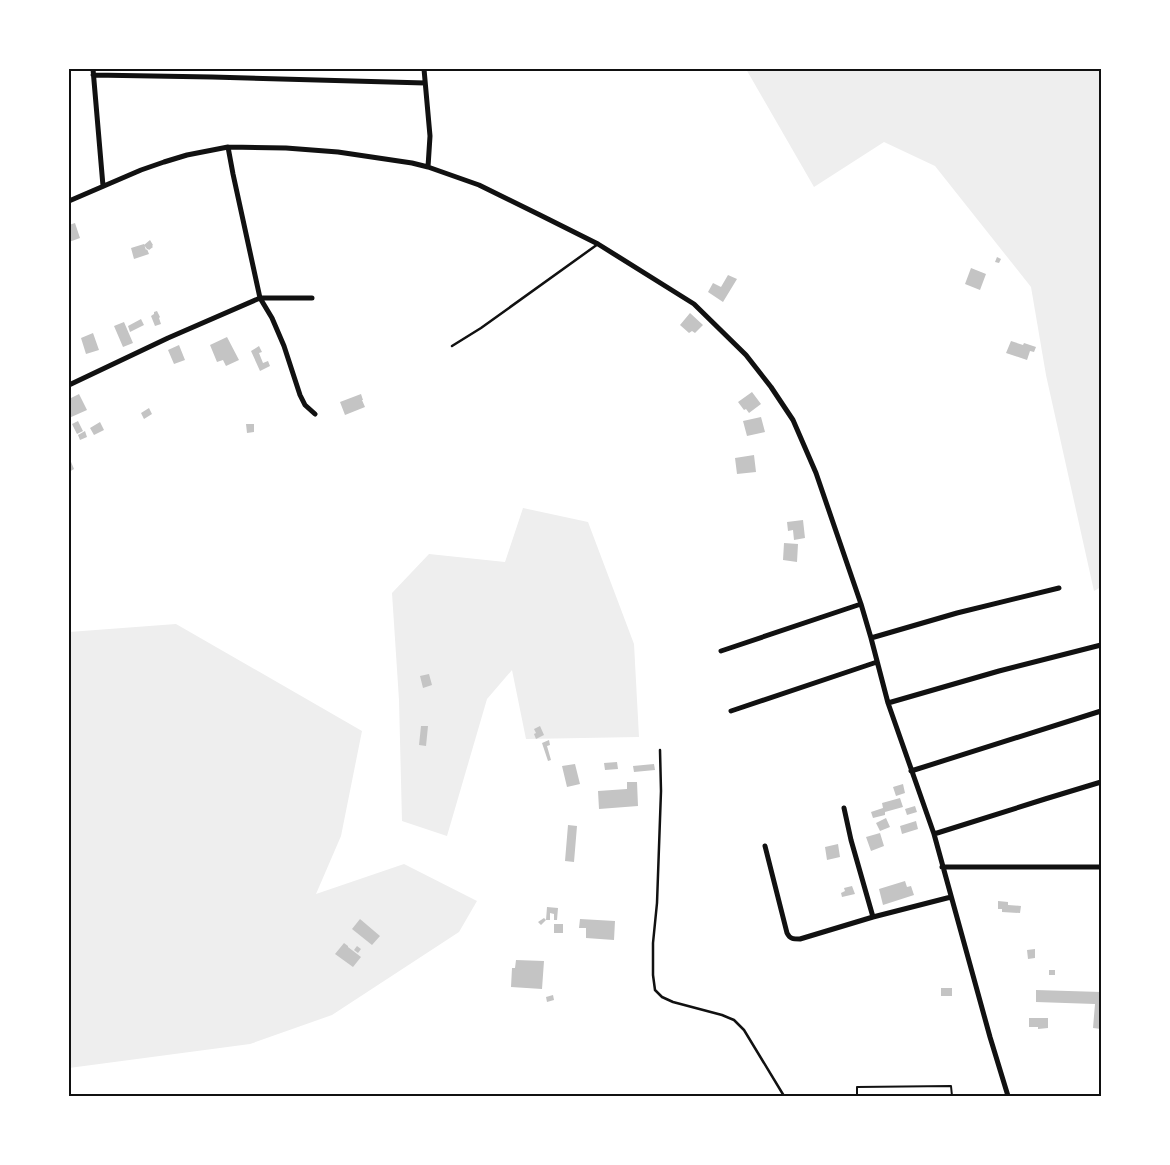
<svg xmlns="http://www.w3.org/2000/svg" width="1170" height="1165" font-family="Inter,sans-serif">
	<rect width="100%" height="100%" fill="#fff"/>
	<!-- green -->
	<path fill="#eee" d="M 746,69 L 1101,69 L 1101,587 L 1094,591 L 1046,375 L 1031,287 L 935,166 L 884,142 L 814,187 Z
		M 523,508 L 588,522 L 634,644 L 639,737 L 526,739 L 512,670 L 487,699 L 447,836 L 402,821 L 399,700 L 392,593 L 429,554 L 505,562 Z
		M 176,624 L 362,731 L 341,836 L 316,894 L 404,864 L 477,901 L 459,932 L 332,1015 L 250,1044 L 69,1068 L 69,632 Z"/>
	<!-- building -->
	<path fill="#c4c4c4" d="M 75,223 L 80,238 L 69,242 L 69,225 Z
		M 150,240 L 153,245 L 152,246 L 153,247 L 149,250 L 148,249 L 147,249 L 144,245 Z
		M 144,244 L 146,250 L 147,249 L 149,254 L 134,259 L 131,248 Z
		M 997,257 L 1001,259 L 999,263 L 995,262 Z
		M 971,268 L 986,274 L 980,290 L 965,284 Z
		M 728,275 L 737,279 L 723,302 L 708,292 L 713,283 L 721,287 Z
		M 157,311 L 160,317 L 159,318 L 161,324 L 155,326 L 151,316 L 154,314 L 154,312 Z
		M 690,313 L 703,325 L 695,333 L 692,331 L 689,333 L 680,325 Z
		M 141,319 L 144,325 L 130,332 L 128,326 Z
		M 124,322 L 133,343 L 123,347 L 114,326 Z
		M 93,333 L 99,350 L 86,354 L 81,338 Z
		M 227,337 L 239,360 L 226,366 L 223,360 L 217,362 L 210,345 Z
		M 1011,341 L 1023,345 L 1024,343 L 1036,347 L 1034,352 L 1030,351 L 1027,360 L 1006,353 Z
		M 179,345 L 185,360 L 174,364 L 168,350 Z
		M 259,346 L 262,352 L 259,353 L 263,363 L 268,361 L 270,366 L 260,371 L 251,351 Z
		M 752,392 L 761,404 L 749,413 L 746,409 L 744,410 L 738,402 Z
		M 79,394 L 87,410 L 69,418 L 69,399 Z
		M 361,394 L 363,400 L 362,400 L 365,407 L 345,415 L 340,402 Z
		M 149,408 L 152,414 L 144,419 L 141,413 Z
		M 761,417 L 765,432 L 747,436 L 743,421 Z
		M 78,421 L 83,431 L 77,434 L 72,424 Z
		M 100,422 L 104,430 L 94,435 L 90,428 Z
		M 246,424 L 254,424 L 254,432 L 247,433 Z
		M 85,431 L 87,437 L 80,440 L 78,435 Z
		M 754,455 L 756,472 L 737,474 L 735,458 Z
		M 69,457 L 74,469 L 69,472 Z
		M 803,520 L 805,538 L 794,540 L 793,530 L 788,531 L 787,522 Z
		M 784,543 L 798,544 L 797,562 L 783,560 Z
		M 429,674 L 432,685 L 423,688 L 420,676 Z
		M 421,726 L 428,726 L 426,746 L 419,745 Z
		M 540,726 L 544,735 L 536,739 L 534,734 L 536,733 L 534,729 Z
		M 549,740 L 550,745 L 547,746 L 551,760 L 548,761 L 542,743 Z
		M 617,762 L 618,769 L 605,770 L 604,763 Z
		M 575,764 L 580,784 L 567,787 L 562,766 Z
		M 654,764 L 655,770 L 634,772 L 633,766 Z
		M 627,782 L 637,782 L 638,806 L 599,809 L 598,791 L 627,789 Z
		M 903,784 L 905,793 L 896,796 L 893,787 Z
		M 900,798 L 903,807 L 885,812 L 885,815 L 873,818 L 871,812 L 883,808 L 882,803 Z
		M 915,806 L 917,812 L 907,815 L 905,809 Z
		M 886,818 L 890,827 L 880,831 L 876,823 Z
		M 916,821 L 918,829 L 902,834 L 900,826 Z
		M 568,825 L 577,826 L 574,862 L 565,861 Z
		M 880,833 L 884,846 L 871,851 L 866,837 Z
		M 838,844 L 840,857 L 827,860 L 825,847 Z
		M 905,881 L 907,887 L 911,886 L 914,895 L 883,905 L 879,889 Z
		M 852,886 L 855,894 L 842,897 L 841,893 L 845,891 L 844,888 Z
		M 998,901 L 1008,902 L 1008,905 L 1021,906 L 1020,913 L 1002,912 L 1002,909 L 998,909 Z
		M 547,907 L 558,908 L 557,920 L 554,920 L 554,914 L 550,913 L 550,920 L 546,920 Z
		M 544,918 L 546,920 L 541,925 L 538,922 Z
		M 360,919 L 380,936 L 372,945 L 352,929 Z
		M 580,919 L 615,921 L 614,940 L 586,938 L 586,928 L 579,928 Z
		M 554,924 L 563,924 L 563,933 L 554,933 Z
		M 344,943 L 348,946 L 348,947 L 361,957 L 353,967 L 335,954 Z
		M 357,946 L 361,949 L 358,953 L 354,950 Z
		M 1035,949 L 1035,958 L 1028,959 L 1027,950 Z
		M 516,960 L 544,961 L 542,989 L 511,987 L 512,968 L 515,968 Z
		M 1049,970 L 1055,970 L 1055,975 L 1049,975 Z
		M 941,988 L 952,988 L 952,996 L 941,996 Z
		M 1036,990 L 1101,992 L 1101,1029 L 1093,1028 L 1095,1004 L 1036,1002 Z
		M 553,995 L 554,1000 L 547,1002 L 546,997 Z
		M 1029,1018 L 1048,1018 L 1048,1028 L 1038,1029 L 1038,1027 L 1029,1027 Z"/>
	<g fill="none" stroke-linecap="round" stroke-linejoin="round">
		<!-- path -->
		<path stroke="#111" stroke-width="2" d="M 857,1096 L 857,1087 L 951,1086 L 952,1096"/>
		<!-- service -->
		<path stroke="#111" stroke-width="2.5" d="M 452,346 L 481,328 L 598,244
			M 660,750 L 661,791 L 657,903 L 653,943 L 653,975 L 655,990 L 662,997 L 673,1002 L 722,1015 L 734,1020 L 744,1030 L 784,1096"/>
		<!-- minor -->
		<path stroke="#111" stroke-width="5" d="M 93,69 L 103,186
			M 424,69 L 430,136 L 428,167
			M 93,75 L 212,77 L 425,83
			M 228,147 L 233,174 L 260,298 L 272,318 L 284,346 L 300,395 L 305,405 L 315,414
			M 69,201 L 141,170 L 164,162 L 187,155 L 228,147 L 286,148 L 338,152 L 412,163 L 428,167 L 479,185 L 540,215 L 598,244 L 694,304 L 746,355 L 771,387 L 793,420 L 816,473 L 861,604 L 871,638 L 888,703 L 934,834 L 990,1037 L 1008,1096
			M 69,385 L 168,338 L 260,298 L 312,298
			M 871,638 L 957,613 L 1059,588
			M 721,651 L 861,604
			M 888,703 L 999,671 L 1101,645
			M 731,711 L 877,662
			M 911,771 L 1101,711
			M 844,808 L 851,840 L 873,917
			M 934,834 L 1045,799 L 1101,782
			M 765,846 L 787,933 C 790,939 793,939 800,939 L 873,917 L 951,897
			M 942,867 L 1101,867"/>
	</g>
	<!-- border -->
	<rect width="1170" height="1165" fill="none" stroke="#ffffff" stroke-width="140"/>
	<rect x="70" y="70" width="1030" height="1025" fill="none" stroke="#111" stroke-width="2"/>
</svg>
